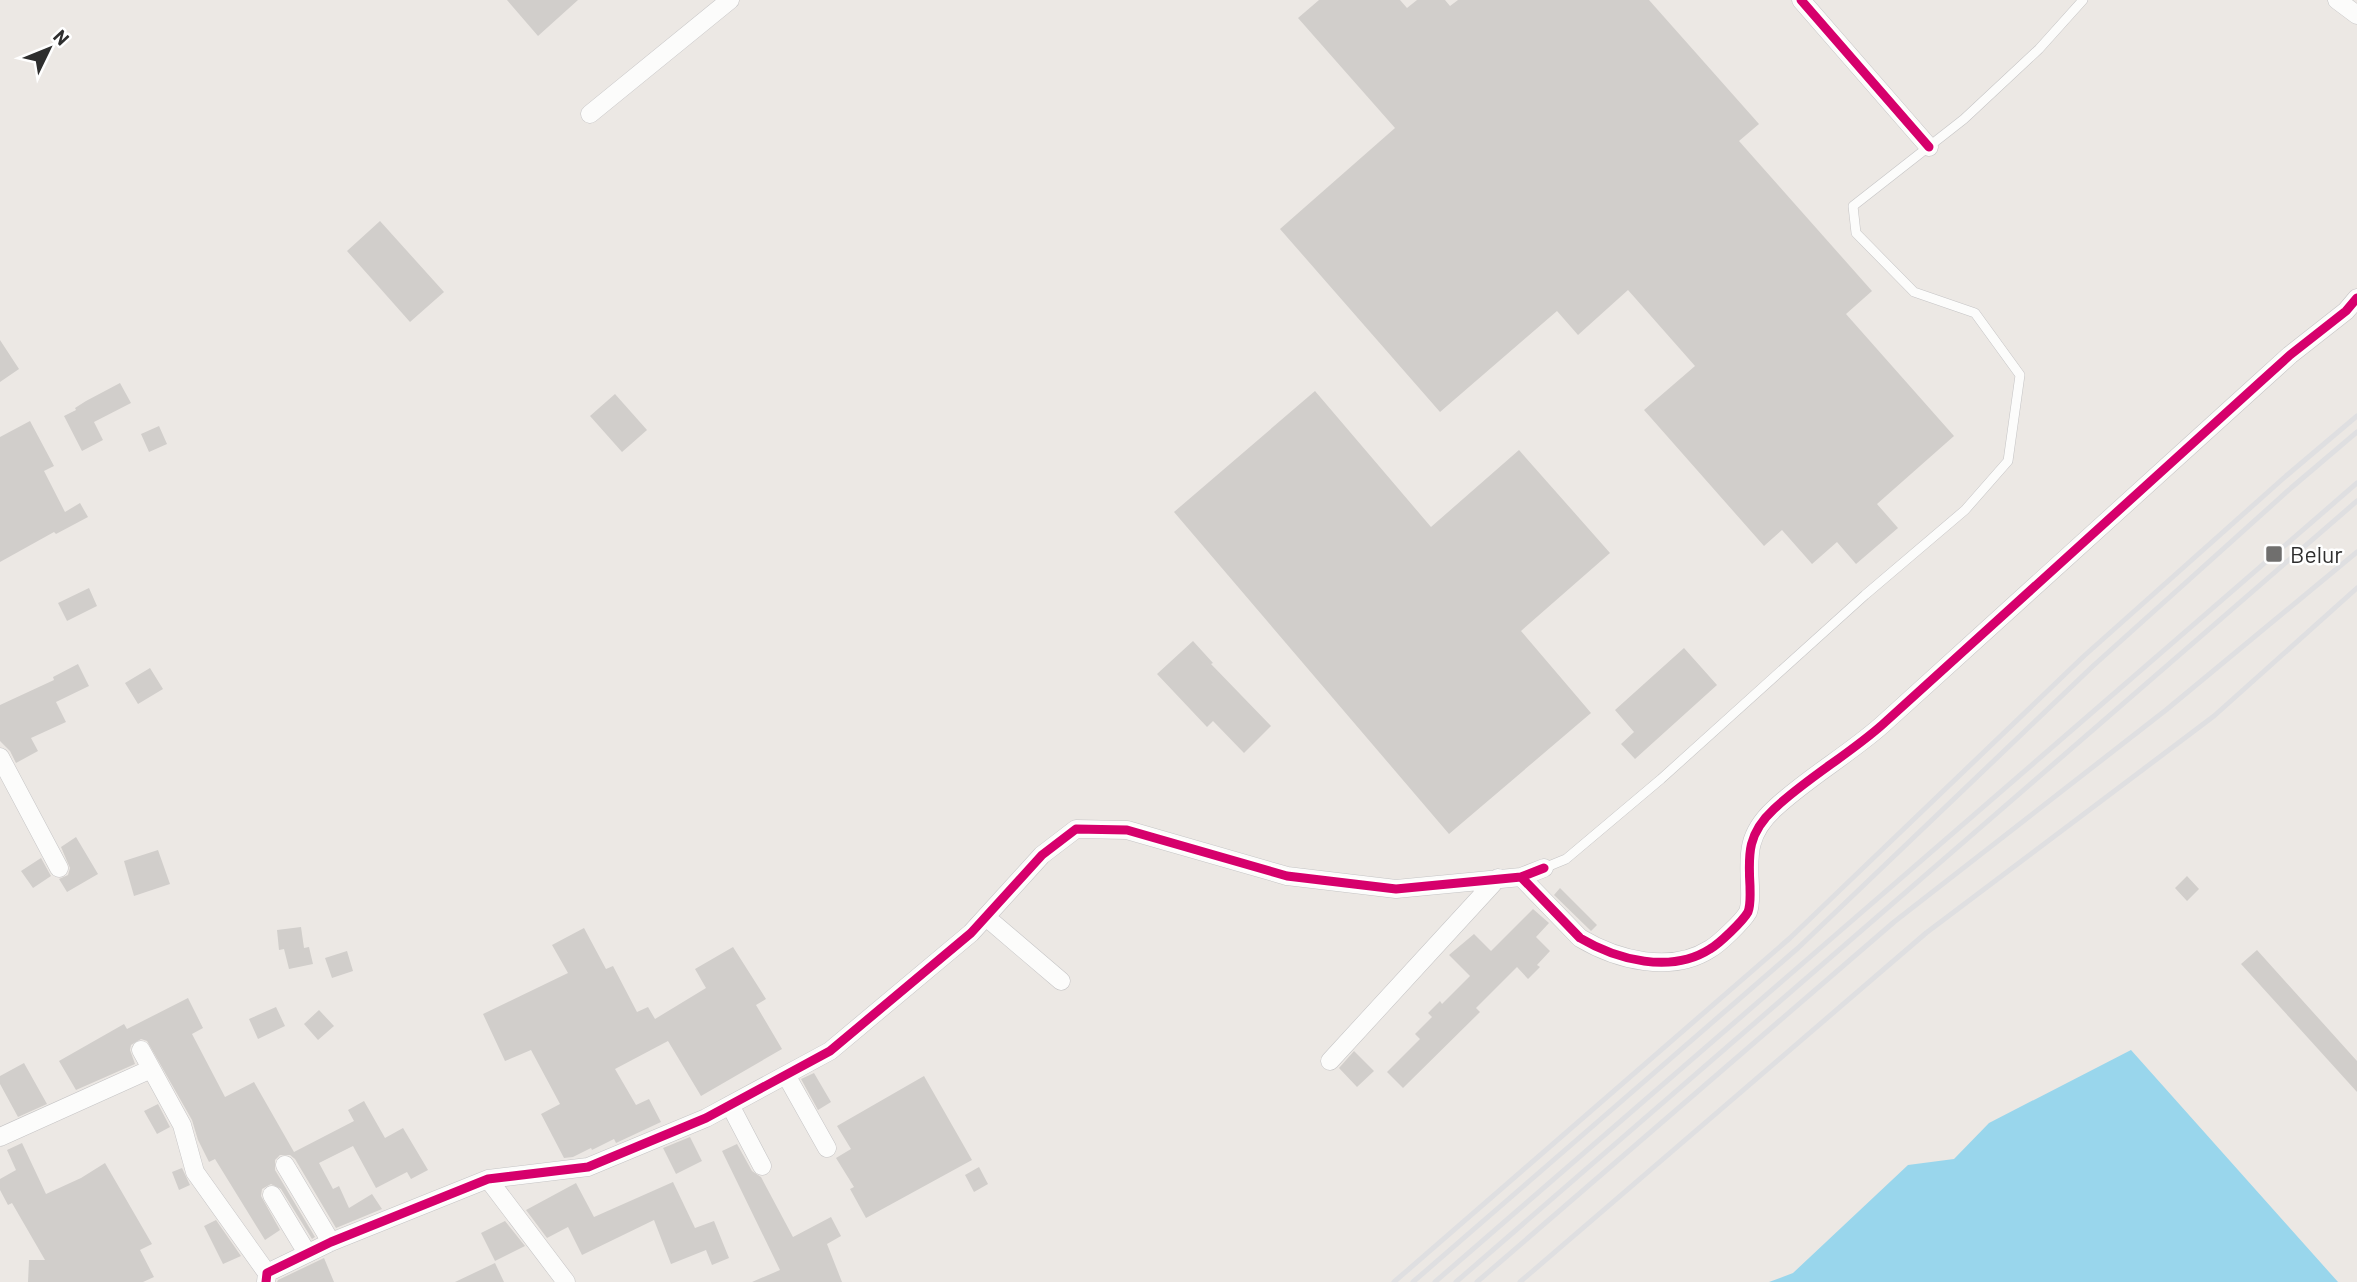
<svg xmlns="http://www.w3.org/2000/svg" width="2357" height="1282" font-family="Barlow,sans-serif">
	<rect width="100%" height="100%" fill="#ece8e4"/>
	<!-- water -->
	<path fill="#99d6ec" d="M 2131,1050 L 2338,1282 L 1769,1282 L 1793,1273 L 1908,1165 L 1954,1159 L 1989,1123 Z"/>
	<!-- building -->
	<path fill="#d1cecb" d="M 507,0 L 578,0 L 538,36 Z
		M 1319,0 L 1400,0 L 1407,8 L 1417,0 L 1445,0 L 1450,6 L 1458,0 L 1649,0 L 1759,124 L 1739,141 L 1872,291 L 1846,314 L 1954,436 L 1877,504 L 1898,528 L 1856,564 L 1837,542 L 1812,564 L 1782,530 L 1764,546 L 1644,410 L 1695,366 L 1628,290 L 1578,335 L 1557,311 L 1440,412 L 1280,229 L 1395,128 L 1298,18 Z
		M 380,221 L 444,292 L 410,322 L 347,251 Z
		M 0,340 L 19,369 L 0,382 Z
		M 120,383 L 131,403 L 94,422 L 103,440 L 82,451 L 64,416 L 76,410 L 75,408 L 86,401 Z
		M 1315,391 L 1431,527 L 1519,450 L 1610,553 L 1521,631 L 1591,713 L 1449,834 L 1174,512 Z
		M 615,394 L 647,430 L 622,452 L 590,416 Z
		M 30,421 L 54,466 L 44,471 L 65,512 L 80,503 L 88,517 L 56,534 L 54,532 L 0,562 L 0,437 Z
		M 159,426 L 167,444 L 149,452 L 141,434 Z
		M 89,588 L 97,606 L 67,621 L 58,603 Z
		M 1193,641 L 1213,663 L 1211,664 L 1271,726 L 1244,753 L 1213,721 L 1207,727 L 1157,674 Z
		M 1684,648 L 1717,685 L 1635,759 L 1621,744 L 1634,732 L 1615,710 Z
		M 78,664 L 89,686 L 56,702 L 66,722 L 31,738 L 38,751 L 16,763 L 10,751 L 0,741 L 0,705 L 54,680 L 53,677 Z
		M 150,668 L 163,689 L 138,704 L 125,683 Z
		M 76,837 L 98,874 L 67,892 L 59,879 L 68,875 L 70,868 L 61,847 Z
		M 158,850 L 170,884 L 134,896 L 124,861 Z
		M 41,858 L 51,876 L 33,888 L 21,871 Z
		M 2187,876 L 2199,889 L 2187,901 L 2175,888 Z
		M 1560,888 L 1597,925 L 1591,931 L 1554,895 Z
		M 1533,909 L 1549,923 L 1536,937 L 1550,951 L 1537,965 L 1540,967 L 1528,979 L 1517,967 L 1476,1008 L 1480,1012 L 1403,1088 L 1387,1072 L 1420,1039 L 1415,1034 L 1432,1017 L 1428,1013 L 1440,1001 L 1442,1004 L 1470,976 L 1449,955 L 1474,934 L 1491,951 Z
		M 301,927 L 304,948 L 309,947 L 313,964 L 289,969 L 284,949 L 279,950 L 277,930 Z
		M 584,928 L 606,969 L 613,966 L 637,1012 L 648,1007 L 655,1019 L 706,988 L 695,969 L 733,947 L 766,999 L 756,1005 L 782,1049 L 701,1096 L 668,1041 L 615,1069 L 636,1105 L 649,1099 L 661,1122 L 616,1143 L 614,1139 L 592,1150 L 591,1148 L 573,1157 L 564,1158 L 541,1114 L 560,1104 L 531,1050 L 505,1061 L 483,1014 L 568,973 L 552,945 Z
		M 2257,950 L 2357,1061 L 2357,1092 L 2241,964 Z
		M 347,951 L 353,971 L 332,978 L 325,958 Z
		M 188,998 L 203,1028 L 192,1034 L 225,1097 L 254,1082 L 294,1152 L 354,1121 L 348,1110 L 364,1101 L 385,1138 L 403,1128 L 428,1170 L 411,1179 L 407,1172 L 376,1188 L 353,1146 L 319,1163 L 333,1189 L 339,1186 L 349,1208 L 372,1194 L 382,1209 L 336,1228 L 295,1159 L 290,1155 L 280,1155 L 275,1160 L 275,1170 L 315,1237 L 312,1239 L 281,1189 L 271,1184 L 262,1189 L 261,1196 L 280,1230 L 265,1240 L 215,1159 L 209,1162 L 198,1140 L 192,1120 L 147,1041 L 141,1039 L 131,1045 L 130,1050 L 135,1064 L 76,1090 L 59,1061 L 124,1024 L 127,1029 Z
		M 276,1007 L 285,1026 L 258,1039 L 249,1019 Z
		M 319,1010 L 334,1026 L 318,1040 L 304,1024 Z
		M 1354,1051 L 1374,1071 L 1357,1087 L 1339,1068 Z
		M 24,1063 L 47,1104 L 18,1117 L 0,1084 L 0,1076 Z
		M 814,1073 L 831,1102 L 818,1110 L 801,1079 Z
		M 924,1076 L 972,1160 L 866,1218 L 850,1189 L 854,1187 L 836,1158 L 851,1149 L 837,1126 Z
		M 158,1104 L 170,1127 L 157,1134 L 144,1111 Z
		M 690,1137 L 702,1161 L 676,1174 L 663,1148 Z
		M 22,1143 L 46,1194 L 81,1178 L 105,1163 L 152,1244 L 140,1250 L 154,1277 L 143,1282 L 28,1282 L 29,1260 L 45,1260 L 12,1203 L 8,1205 L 0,1190 L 0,1179 L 16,1170 L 7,1150 Z
		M 737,1144 L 752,1171 L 761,1177 L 793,1237 L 831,1217 L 841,1236 L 827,1244 L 842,1282 L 752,1282 L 780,1270 L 722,1151 Z
		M 979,1167 L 988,1184 L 974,1192 L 965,1175 Z
		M 182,1168 L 190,1185 L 179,1190 L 172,1172 Z
		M 673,1182 L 695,1228 L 714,1221 L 729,1258 L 712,1265 L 706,1250 L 671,1264 L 654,1220 L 582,1255 L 568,1227 L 547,1238 L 526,1210 L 576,1183 L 594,1217 Z
		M 216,1220 L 241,1256 L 223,1264 L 204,1226 Z
		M 505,1221 L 525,1246 L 495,1261 L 481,1233 Z
		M 324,1258 L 334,1282 L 277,1282 L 278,1280 Z
		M 495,1263 L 504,1282 L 455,1282 Z"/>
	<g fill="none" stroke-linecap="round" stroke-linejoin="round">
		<defs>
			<path id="lane" d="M 1544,868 L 1566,859 L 1661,779 L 1865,595 L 1965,510 L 2008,461 L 2020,375 L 1975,313 L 1914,292 L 1856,233 L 1853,206 L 1964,119 L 2039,49 L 2083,0"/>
			<path id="street" d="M 1801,0 L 1929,147
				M 2337,0 L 2357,15
				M 590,114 L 730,0
				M 0,757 L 59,868
				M 1521,877 L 1580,938 C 1617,960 1671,974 1710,949 C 1719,944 1743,921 1748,912 C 1751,904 1750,895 1750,886 C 1748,853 1748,833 1774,809 C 1807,778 1848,755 1882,725 C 2019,602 2154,478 2290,355 L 2346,311 L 2357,298
				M 986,917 L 1061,981
				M 141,1050 L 182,1125 L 195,1172 L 267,1273
				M 1330,1061 L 1498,878
				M 786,1075 L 827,1148
				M 730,1105 L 762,1166
				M 0,1137 L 151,1069
				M 285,1165 L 331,1242
				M 488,1179 L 566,1282
				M 272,1195 L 307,1253
				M 266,1282 L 267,1273 L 331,1242 L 488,1179 L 588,1167 L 706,1118 L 830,1051 L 971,933 L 1042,855 L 1076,829 L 1127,830 L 1287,876 L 1396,889 L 1521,877 L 1544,868"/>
		</defs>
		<!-- lane casing -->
		<use href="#lane" stroke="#c5c4c5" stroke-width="10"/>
		<!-- street casing -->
		<use href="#street" stroke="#c5c4c5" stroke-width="19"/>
		<!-- lane -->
		<use href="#lane" stroke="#fcfcfb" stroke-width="9"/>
		<!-- street -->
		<use href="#street" stroke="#fcfcfb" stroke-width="18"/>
		<!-- rail -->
		<path stroke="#dfdfe1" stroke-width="5" d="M 1394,1282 L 1790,938 L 2084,656 L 2286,476 L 2357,416
			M 1413,1282 L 1798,948 L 2093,666 L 2291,488 L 2357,432
			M 1435,1282 L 2357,483
			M 1456,1282 L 2357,501
			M 1477,1282 L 1894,922 L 2166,710 L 2357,552
			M 1520,1282 L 1926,933 L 2214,716 L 2357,588"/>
		<defs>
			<path id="cycleway" d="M 1801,0 L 1929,147
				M 1521,877 L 1580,938 C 1617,960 1671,974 1710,949 C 1719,944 1743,921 1748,912 C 1751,904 1750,895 1750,886 C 1748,853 1748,833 1774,809 C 1807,778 1848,755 1882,725 C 2019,602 2154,478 2290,355 L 2346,311 L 2357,298
				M 266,1282 L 267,1273 L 331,1242 L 488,1179 L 588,1167 L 706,1118 L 830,1051 L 971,933 L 1042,855 L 1076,829 L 1127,830 L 1287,876 L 1396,889 L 1521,877 L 1544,868"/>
		</defs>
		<!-- cycleway casing -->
		<use href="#cycleway" stroke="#fff" stroke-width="13"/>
		<!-- cycleway -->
		<use href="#cycleway" stroke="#d6006c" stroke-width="9"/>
	</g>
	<!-- markers -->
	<rect fill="#706f6e" stroke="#fff" stroke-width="2.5" x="2265" y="545" width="18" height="18" rx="3.5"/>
	<g text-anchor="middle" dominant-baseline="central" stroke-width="5" stroke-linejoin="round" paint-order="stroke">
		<!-- poi labels -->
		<g font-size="23" fill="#2e2e2e" stroke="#fff" text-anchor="start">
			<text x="2290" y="554">Belur</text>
		</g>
	</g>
	<!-- north arrow -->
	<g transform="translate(49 49) rotate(47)" stroke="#ffffff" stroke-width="5" paint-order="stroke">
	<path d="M0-5L12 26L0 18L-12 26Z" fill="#2e2e2e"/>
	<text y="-10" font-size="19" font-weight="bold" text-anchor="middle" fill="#2e2e2e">N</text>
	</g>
</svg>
